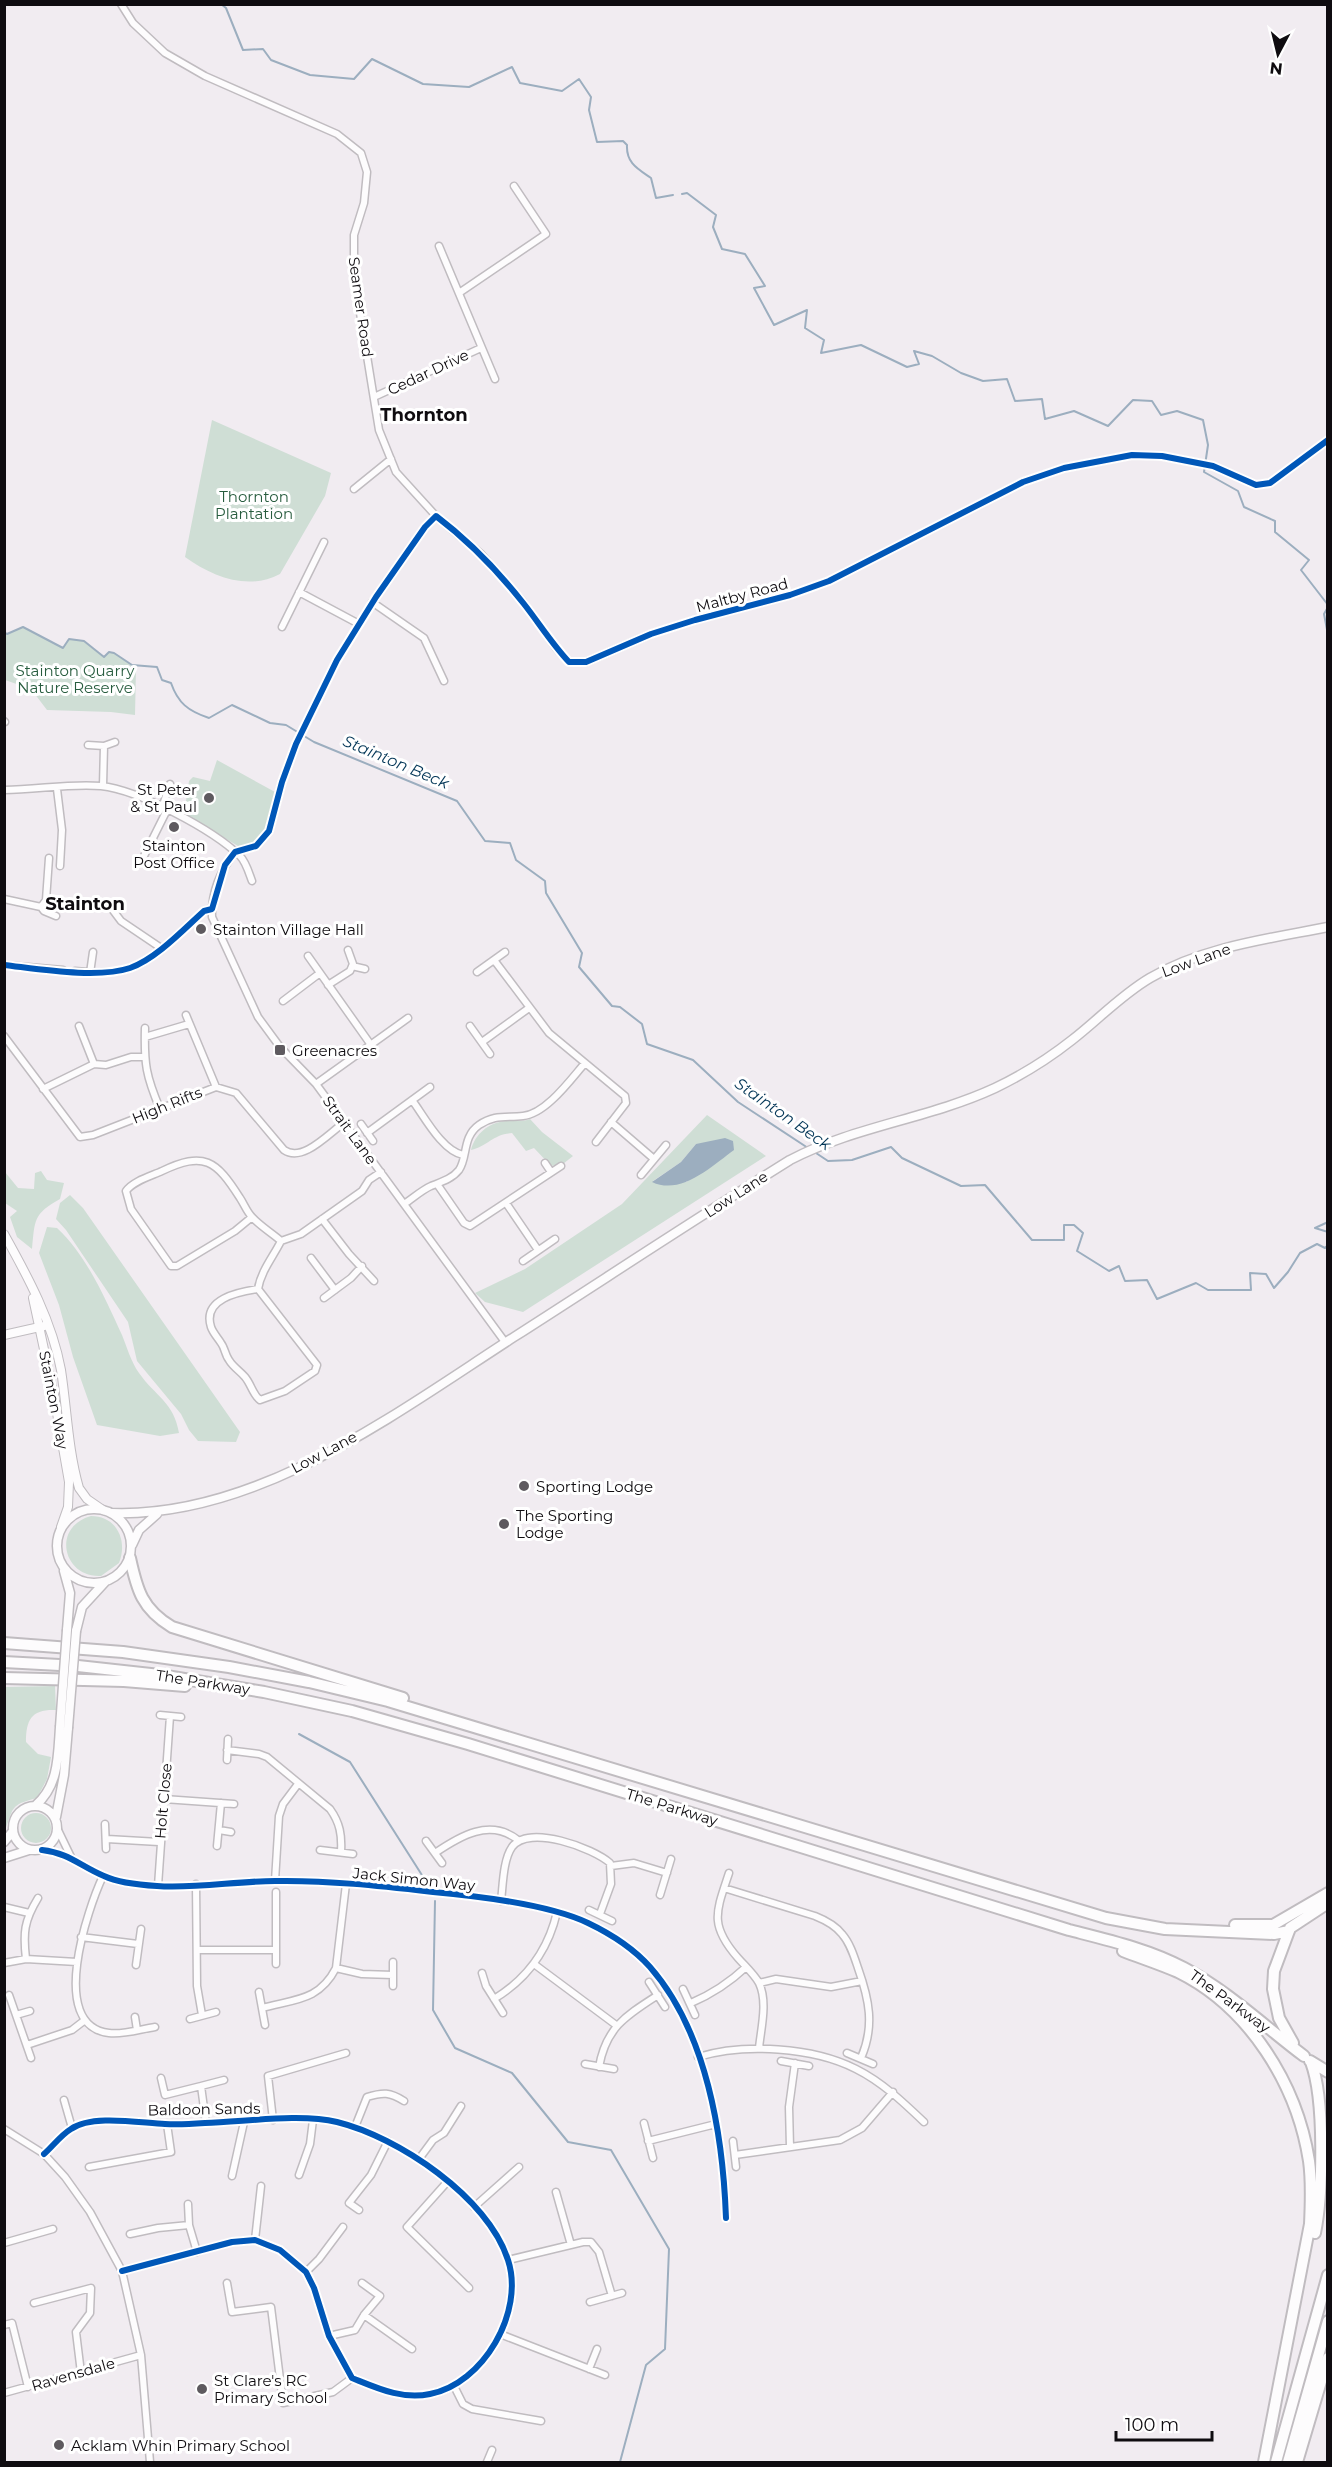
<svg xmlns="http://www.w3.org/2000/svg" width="1332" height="2467" font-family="Montserrat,sans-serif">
	<rect width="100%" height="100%" fill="#f1ecf1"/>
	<!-- green -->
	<path fill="#cfded5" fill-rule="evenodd" d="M 212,420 L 331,473 L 325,496 L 280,574 C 248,591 213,577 185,557 Z
		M 23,627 L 63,648 L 69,639 L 84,641 L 103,657 L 109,652 L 114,653 L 136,668 L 135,715 L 111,712 L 47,710 L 31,689 L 5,680 L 5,632 L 7,634 Z
		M 217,760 L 275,792 L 266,831 L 257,843 L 238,846 L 184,814 L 189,781 L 193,777 L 210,781 Z
		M 707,1115 L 766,1156 L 523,1312 L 485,1302 L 475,1293 L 525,1269 L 622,1204 ZM 696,1144 L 687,1182 L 653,1181 L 681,1162 Z
		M 530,1119 L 542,1132 L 573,1156 L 563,1164 L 551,1166 L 534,1148 L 526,1151 L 512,1133 C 493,1134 488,1146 471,1150 C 475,1134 489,1122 506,1121 C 515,1120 522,1122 530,1119 Z
		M 41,1171 L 47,1180 L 64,1183 L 60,1199 C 33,1214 35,1220 32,1249 L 17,1237 L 10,1217 L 17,1211 L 5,1203 L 5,1172 L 18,1188 L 34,1189 L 35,1173 Z
		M 70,1195 L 83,1208 L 240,1432 L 236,1442 L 198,1441 L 189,1430 L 181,1414 L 137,1361 L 128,1322 L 66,1230 L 56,1219 L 60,1203 Z
		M 47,1227 L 57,1228 C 87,1256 105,1298 122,1335 C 127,1347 131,1362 139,1373 C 155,1396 174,1402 179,1433 L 160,1436 L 97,1425 L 73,1357 L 59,1305 L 39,1253 Z
		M 91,1516 C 117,1516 128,1541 119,1563 L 101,1576 C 63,1578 51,1527 91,1516 Z
		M 55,1686 L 56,1710 C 32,1709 26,1719 26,1742 L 38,1754 L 51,1757 L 47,1779 L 37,1798 C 9,1805 14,1808 5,1830 L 5,1687 Z
		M21 1828a15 15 0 1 1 30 0a15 15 0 1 1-30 0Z"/>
	<!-- water -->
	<path fill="#9caebf" d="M 725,1138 L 733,1141 L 734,1150 C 712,1166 681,1196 652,1182 L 681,1162 L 696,1144 Z"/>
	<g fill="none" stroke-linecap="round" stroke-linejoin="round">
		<!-- stream -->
		<path stroke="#9caebf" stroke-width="2" d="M 221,4 L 226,8 L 243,50 L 263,49 L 271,60 L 310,75 L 354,79 L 372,59 L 423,84 L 469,87 L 512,67 L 520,83 L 562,91 L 579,79 L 591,97 L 589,110 L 597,142 L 623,141 L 627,145 C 626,163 638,169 651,178 L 656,198 L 673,195
			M 682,194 L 687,193 L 716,215 L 713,227 L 722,249 L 745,254 L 765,286 L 754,288 L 774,325 L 807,310 L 805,328 L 824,340 L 821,353 L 861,345 L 907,367 L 919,364 L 914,351 L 932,356 L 961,373 L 983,381 L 1007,379 L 1015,401 L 1042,399 L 1045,419 L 1074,411 L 1108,426 L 1133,400 L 1152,401 L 1161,415 L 1177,411 L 1203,420 L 1208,445 L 1204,472 L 1238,491 L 1244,507 L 1275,521 L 1275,532 L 1309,560 L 1301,570 L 1328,605
			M 1328,607 L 1324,614 L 1328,635
			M 4,632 L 7,634 L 23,627 L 63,648 L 69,639 L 84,641 L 104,657 L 109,652 L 114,653 L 132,665 L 157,667 L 162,680 L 171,683 C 178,703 188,711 209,718 L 232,705 L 270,723 L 286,725 L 314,742 L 457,801 L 485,841 L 510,843 L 516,860 L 545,881 L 546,893 L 582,953 L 579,967 L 612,1006 L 620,1007 L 642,1024 L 647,1044 L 693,1060 L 738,1102 L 808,1148
			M 813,1151 L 828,1161 L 852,1160 L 891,1147 L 902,1158 L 961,1186 L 985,1185 L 1032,1240 L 1064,1240 L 1064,1225 L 1074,1225 L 1083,1233 L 1077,1251 L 1109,1271 L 1119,1266 L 1125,1281 L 1147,1280 L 1157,1299 L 1196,1283 L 1208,1290 L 1251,1290 L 1250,1273 L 1266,1274 L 1274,1288 L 1288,1272 L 1300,1253 L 1317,1244 L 1325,1248 L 1328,1245
			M 1328,1222 L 1315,1228 L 1328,1232
			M 299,1734 L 350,1762 L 427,1883
			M 435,1901 L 433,2010 L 455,2048 L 512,2073 L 568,2142 L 611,2150 L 669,2249 L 665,2349 L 646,2365 L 620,2462"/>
		<defs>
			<path id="minor" d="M 121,4 L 133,23 L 165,53 L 205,76 L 337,134 L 361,153 L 367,172 L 364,203 L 354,235 L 354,276 L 379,430 L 396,472 L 436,516 L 481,554 L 523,602 L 556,648 L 569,662 L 586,662 L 651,634 L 695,620 L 790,595 L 829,581 L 1023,482 L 1064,468 L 1132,455 L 1162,456 L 1213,466 L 1256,485 L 1270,483 L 1328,440
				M 439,246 L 495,379
				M 459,293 L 546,234 L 514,186
				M 374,397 L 481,348
				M 354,489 L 391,459
				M 299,592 L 359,624
				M 372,602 L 424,638 L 444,681
				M 282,627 L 324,542
				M 4,721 L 5,722
				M 88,745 L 104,746 L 115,742
				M 103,786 L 104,746
				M 57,789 L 62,830 L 60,866
				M 4,790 C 37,790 70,783 101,786 C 139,790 213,830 240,856 C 246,862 249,873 252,881
				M 162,808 L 170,784
				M 235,852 C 221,870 211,893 212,917 L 258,1017 L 280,1047 L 316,1084 L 505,1342
				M 235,852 L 256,846 L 269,831 L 282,782 L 296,744 L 337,660 L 376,597 L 425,527 L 436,516
				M 141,862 L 167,810
				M 4,899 L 41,907 L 44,911 L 56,916
				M 41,907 L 46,900 L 49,858
				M 112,909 L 121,921 L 161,948
				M 308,956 L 371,1045
				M 494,960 L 549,1033 L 625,1096 L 626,1103 L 596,1142
				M 4,965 L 63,970
				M 352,966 L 365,969
				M 75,971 C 93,973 113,974 130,968 C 156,959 184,929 204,911 L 212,909
				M 477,972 L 505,952
				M 90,973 L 93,952
				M 328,985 L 350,971 L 353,964 L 348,950
				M 283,1001 L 320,973
				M 186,1015 L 216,1087
				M 79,1026 L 94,1064
				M 470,1026 L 490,1054
				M 145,1028 C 144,1064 146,1076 160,1109
				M 4,1036 L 80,1137 L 93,1135 L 216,1087 L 236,1093 L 284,1150 C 303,1163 329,1133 345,1122
				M 145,1037 L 189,1024
				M 482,1042 L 529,1008
				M 316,1084 L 408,1018
				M 43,1089 L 94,1064 L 106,1065 L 131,1057 L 144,1057
				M 412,1100 C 424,1116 442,1151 463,1155
				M 611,1122 L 654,1159
				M 361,1124 L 373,1141
				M 367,1133 L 430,1087
				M 545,1163 L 551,1172
				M 641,1175 L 666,1145
				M 437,1184 L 464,1223 L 470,1226 L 561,1166
				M 506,1203 L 538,1250
				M 404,1204 C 413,1198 422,1190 431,1186 C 441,1182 452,1179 459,1170 C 468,1157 462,1137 479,1125 C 495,1114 506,1118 523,1116 C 546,1114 571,1079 585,1063
				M 252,1217 L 235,1231 L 177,1266 L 171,1266 L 131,1209 L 126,1191 C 133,1181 151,1176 162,1171 C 204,1151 216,1160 240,1198 C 244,1204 247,1212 252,1217 C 260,1226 272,1233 281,1241
				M 322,1219 L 349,1254 L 374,1281
				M 281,1241 L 301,1234 L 362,1191 L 369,1180 L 381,1172
				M 311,1258 L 335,1290
				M 523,1261 L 555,1239
				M 258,1289 C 238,1292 202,1299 211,1327 C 213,1333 218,1338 221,1343 C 225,1348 225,1355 229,1360 C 233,1367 240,1371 245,1377 C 251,1384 253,1395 260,1400 L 285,1391 L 315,1371 L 317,1365 L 258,1289 C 261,1271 273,1257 281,1241
				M 324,1298 L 351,1278 L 362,1266
				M 160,1715 L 181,1717
				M 227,1750 L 259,1754 L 267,1757 L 330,1809 C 340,1823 342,1835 341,1852
				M 227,1760 L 228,1739
				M 164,1799 L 234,1804
				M 105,1824 L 106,1849
				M 58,1830 L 71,1857
				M 219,1830 L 231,1832
				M 107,1839 L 159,1842
				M 426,1841 L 442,1863
				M 217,1846 L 221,1803
				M 42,1850 C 69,1853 80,1866 104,1876 C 119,1883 140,1885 157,1886 C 193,1889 237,1881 275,1881 C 327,1880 380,1886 433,1892 C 477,1896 548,1904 588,1923 C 611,1934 633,1948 650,1967 C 707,2032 723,2136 726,2218
				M 320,1850 L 353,1854
				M 435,1853 C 460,1836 490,1818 518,1840
				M 611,1866 L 634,1863 L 667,1873
				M 729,1873 C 716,1912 709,1925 738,1958 C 745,1966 754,1974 759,1983 C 768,2002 761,2028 759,2048
				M 103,1876 C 88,1908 47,2026 109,2033 C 123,2035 141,2029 155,2027
				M 275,1881 L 279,1816 L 283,1804 L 298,1784
				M 196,1884 L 197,1986 L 202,2015
				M 158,1886 L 170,1716
				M 724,1888 L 815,1916 C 825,1920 835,1925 842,1934 C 850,1943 854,1956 858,1968 C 869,1999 875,2026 861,2058
				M 660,1895 L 671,1859
				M 501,1901 C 503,1885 503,1860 512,1847 C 529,1824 593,1848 610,1863 L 611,1884 L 600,1914
				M 4,1907 L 29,1913
				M 589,1910 L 612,1921
				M 81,1937 L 138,1944
				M 197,1950 L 276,1950
				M 26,1959 C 23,1933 24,1921 38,1898
				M 4,1963 L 26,1959 L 77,1962
				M 276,1964 L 276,1892
				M 534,1964 L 616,2025
				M 136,1965 L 141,1929
				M 336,1968 L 362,1974 L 393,1975
				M 482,1973 L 486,1986 L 503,2013
				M 649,1982 L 665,2007
				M 759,1983 L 776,1979 L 831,1987 L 862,1981
				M 393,1986 L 393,1962
				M 683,1989 L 695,2015
				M 259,1992 L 265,2025
				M 9,1995 L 31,2058
				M 494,1999 C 527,1979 548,1951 557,1912
				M 691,2003 C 712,1994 729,1983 746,1967
				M 262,2008 C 295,1999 319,2001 336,1968 L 346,1884
				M 16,2015 L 30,2011
				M 135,2017 L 137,2030
				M 190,2019 L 216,2012
				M 27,2045 L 72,2030 L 85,2020
				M 847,2053 L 873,2064
				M 698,2057 C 744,2043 813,2047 856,2069 C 882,2082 903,2102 924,2122
				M 781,2061 L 809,2066
				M 585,2064 L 614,2069
				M 599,2067 C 606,2027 627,2015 658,1995
				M 161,2078 L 165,2095 L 201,2086 L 206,2123
				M 201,2086 L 224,2080
				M 64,2100 L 72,2128
				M 273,2120 L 268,2076 L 346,2053
				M 644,2123 L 653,2158
				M 355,2127 L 367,2097 C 383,2092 390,2092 404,2101
				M 4,2129 L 44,2154 L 65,2177 L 90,2212 L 122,2271 L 141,2355 L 150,2462
				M 648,2141 L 716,2124
				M 733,2141 L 736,2167
				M 790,2147 L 789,2107 L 795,2063
				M 44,2154 C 53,2146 61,2135 71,2129 C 92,2114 140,2123 165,2124 C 178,2125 192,2124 205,2123 C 244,2122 300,2113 337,2122 C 398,2137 488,2197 508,2260 C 525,2312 483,2384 430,2394 C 402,2400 377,2388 352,2378 L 329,2336 L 314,2288 L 306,2272 L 280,2250 L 255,2240 L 232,2242 L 122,2271
				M 735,2155 L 840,2140 L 862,2128 L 893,2092
				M 419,2159 L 433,2140 L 444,2133 L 461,2106
				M 89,2167 L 171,2152 L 167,2124
				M 299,2175 L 310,2144 L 313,2120
				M 232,2176 L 244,2122
				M 448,2181 L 407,2227 L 469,2288
				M 556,2192 L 571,2245
				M 188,2204 L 189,2225
				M 474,2207 L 519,2167
				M 359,2210 L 349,2203 L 371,2175 L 388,2141
				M 130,2234 L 158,2228 L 189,2225 L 197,2252
				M 255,2240 L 261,2186
				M 4,2243 L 53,2229
				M 508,2260 L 583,2242 L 591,2242 L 599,2252 L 612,2296
				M 306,2272 L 319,2259 L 343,2227
				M 227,2283 L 232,2312 L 271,2307 L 283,2403 L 333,2392 L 352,2378
				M 362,2283 L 380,2296 L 364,2315
				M 590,2302 L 622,2293
				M 34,2303 L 91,2288 L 90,2313 L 76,2332 L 81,2373
				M 4,2325 L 12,2323 L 28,2387
				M 500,2334 L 605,2375
				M 329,2336 L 355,2330 L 364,2315 L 412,2349
				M 589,2369 L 597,2349
				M 454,2386 L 463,2404 L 472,2409 L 541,2421
				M 4,2393 L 141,2355
				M 487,2462 L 492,2450"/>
			<path id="tertiary" d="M 4,1234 C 28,1277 52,1321 61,1370 C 67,1409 68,1450 79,1488 L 87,1499 L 103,1510
				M 33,1298 L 54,1396 L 69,1482 L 68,1507 L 61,1527
				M 4,1335 L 44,1326"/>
			<path id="secondary" d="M57 1546a37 37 0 1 1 74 0a37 37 0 1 1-74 0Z
				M 112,1513 C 258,1518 396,1413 514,1337 C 606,1278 697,1218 790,1160 C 855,1126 928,1119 995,1088 C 1022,1075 1048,1059 1072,1040 C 1098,1020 1121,995 1150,978 C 1203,947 1267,939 1328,927
				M 132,1545 L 139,1530 L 157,1514
				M 64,1571 L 70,1593 L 67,1630
				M 76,1631 L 82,1607 L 105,1582
				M 36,1805 C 59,1785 58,1755 60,1727
				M13 1828a22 22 0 1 1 44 0a22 22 0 1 1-44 0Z
				M 56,1817 L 64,1775 L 68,1728
				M 4,1842 L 13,1831
				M 4,1858 L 29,1850"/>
			<path id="trunk" d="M 130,1558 C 137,1590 142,1609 172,1627 L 403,1698
				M 4,1643 L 123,1652 L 229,1667 L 309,1682 L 388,1701 L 1106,1918 L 1165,1929 L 1274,1934 L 1289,1931
				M 4,1662 L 78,1666 L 160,1675 L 264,1692 L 352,1711 L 468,1744 L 1069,1930 C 1108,1940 1148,1949 1184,1968 C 1228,1991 1264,2026 1304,2056
				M 4,1678 L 124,1681 L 185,1686
				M 1235,1925 L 1273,1925 L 1328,1893
				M 1123,1951 C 1141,1958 1160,1964 1178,1972 C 1249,2007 1297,2084 1309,2161 C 1312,2182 1311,2203 1310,2224 L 1264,2462
				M 1293,2043 L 1279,2018 L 1273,1989 L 1274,1971 L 1290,1928 L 1328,1903
				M 1310,2061 L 1328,2072
				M 1311,2062 C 1325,2099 1323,2193 1315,2233
				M 1276,2462 L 1328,2275
				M 1288,2462 L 1328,2321
				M 1297,2462 L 1328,2358"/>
		</defs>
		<!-- minor casing -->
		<use href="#minor" stroke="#c0bcc0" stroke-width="9"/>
		<!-- tertiary casing -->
		<use href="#tertiary" stroke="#c0bcc0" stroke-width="10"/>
		<!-- secondary casing -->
		<use href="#secondary" stroke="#c0bcc0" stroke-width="11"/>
		<!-- trunk casing -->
		<use href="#trunk" stroke="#c0bcc0" stroke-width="14"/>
		<!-- minor -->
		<use href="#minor" stroke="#fdfcfd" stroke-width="6"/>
		<!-- tertiary -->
		<use href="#tertiary" stroke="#fdfcfd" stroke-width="8"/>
		<!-- secondary -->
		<use href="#secondary" stroke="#fdfcfd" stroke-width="8"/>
		<!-- trunk -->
		<use href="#trunk" stroke="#fdfcfd" stroke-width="10"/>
		<defs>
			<path id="secondary-bridge" d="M 60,1727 L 67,1630
				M 68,1728 L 76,1631"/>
		</defs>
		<!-- secondary-bridge casing -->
		<use href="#secondary-bridge" stroke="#c0bcc0" stroke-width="11" stroke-linecap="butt"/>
		<!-- secondary-bridge -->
		<use href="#secondary-bridge" stroke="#fdfcfd" stroke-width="8"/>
		<defs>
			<path id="cycleway" d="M 4,965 C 39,969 97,979 130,968 C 156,959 184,929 204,911 L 212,909 L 225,865 L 235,852 L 256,846 L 269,831 L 282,782 L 296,744 L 337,660 L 376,597 L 425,527 L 436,516 C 469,541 498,571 524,604 C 539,623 552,644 569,662 L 586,662 L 651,634 L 695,620 L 790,595 L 829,581 L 1023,482 L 1064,468 L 1132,455 L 1162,456 L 1213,466 L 1256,485 L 1270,483 L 1328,440
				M 42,1850 C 69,1853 80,1866 104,1876 C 119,1883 140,1885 157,1886 C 193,1889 237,1881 275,1881 C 327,1880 380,1886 433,1892 C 477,1896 548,1904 588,1923 C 611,1934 633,1948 650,1967 C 707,2032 723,2136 726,2218
				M 44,2154 C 53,2146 61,2135 71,2129 C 92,2114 140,2123 165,2124 C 178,2125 192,2124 205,2123 C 244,2122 300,2113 337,2122 C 398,2137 488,2197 508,2260 C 525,2312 483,2384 430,2394 C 402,2400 377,2388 352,2378 L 329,2336 L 314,2288 L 306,2272 L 280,2250 L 255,2240 L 232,2242 L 122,2271"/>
		</defs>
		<!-- cycleway casing -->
		<use href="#cycleway" stroke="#fff" stroke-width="10"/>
		<!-- cycleway -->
		<use href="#cycleway" stroke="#0057b8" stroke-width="6"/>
	</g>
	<!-- markers -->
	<g fill="#5e5a5f" stroke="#fff" stroke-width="2">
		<circle cx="209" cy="798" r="6"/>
		<circle cx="174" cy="827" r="6"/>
		<circle cx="201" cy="929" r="6"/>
		<rect x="274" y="1044" width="12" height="12" rx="3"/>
		<circle cx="524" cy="1486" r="6"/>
		<circle cx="504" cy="1524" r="6"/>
		<circle cx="202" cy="2389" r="6"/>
		<circle cx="59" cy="2445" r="6"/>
	</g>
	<g text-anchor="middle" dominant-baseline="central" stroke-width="6" stroke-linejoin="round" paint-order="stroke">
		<!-- street labels -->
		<g font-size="15" fill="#0f0c10" stroke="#fff">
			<text transform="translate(361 307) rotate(82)">Seamer Road</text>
			<text transform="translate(428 372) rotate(-25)">Cedar Drive</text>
			<text transform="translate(742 595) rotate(-15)">Maltby Road</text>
			<text transform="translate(1196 960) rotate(-20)">Low Lane</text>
			<text transform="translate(167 1105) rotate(-22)">High Rifts</text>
			<text transform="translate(350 1130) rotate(54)">Strait Lane</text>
			<text transform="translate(736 1194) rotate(-33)">Low Lane</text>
			<text transform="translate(54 1400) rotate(79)">Stainton Way</text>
			<text transform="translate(324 1452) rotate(-28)">Low Lane</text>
			<text transform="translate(203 1682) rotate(9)">The Parkway</text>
			<text transform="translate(163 1801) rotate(-85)">Holt Close</text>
			<text transform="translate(672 1807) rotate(17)">The Parkway</text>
			<text transform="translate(414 1879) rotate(6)">Jack Simon Way</text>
			<text transform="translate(1230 2001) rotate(36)">The Parkway</text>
			<text transform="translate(204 2109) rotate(-1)">Baldoon Sands</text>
			<text transform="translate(73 2374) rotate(-16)">Ravensdale</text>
		</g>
		<!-- park labels -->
		<g font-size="15" fill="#275c3e" stroke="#fff">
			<text x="254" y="496">Thornton<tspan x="254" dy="17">Plantation</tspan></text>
			<text x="75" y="670">Stainton Quarry<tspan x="75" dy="17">Nature Reserve</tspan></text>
		</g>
		<!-- poi labels -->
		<g font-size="15" fill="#0f0c10" stroke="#fff" text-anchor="start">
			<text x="197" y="789" text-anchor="end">St Peter<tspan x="197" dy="17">&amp; St Paul</tspan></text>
			<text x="174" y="845" text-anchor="middle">Stainton<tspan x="174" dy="17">Post Office</tspan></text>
			<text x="213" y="929">Stainton Village Hall</text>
			<text x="292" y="1050">Greenacres</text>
			<text x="536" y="1486">Sporting Lodge</text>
			<text x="516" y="1515">The Sporting<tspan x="516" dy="17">Lodge</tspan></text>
			<text x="214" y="2380">St Clare's RC<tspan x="214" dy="17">Primary School</tspan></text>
			<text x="71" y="2445">Acklam Whin Primary School</text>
		</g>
		<!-- water labels -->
		<g font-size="16" font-style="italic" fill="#033657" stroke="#fff">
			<text transform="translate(396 762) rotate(23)">Stainton Beck</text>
			<text transform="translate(783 1114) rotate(35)">Stainton Beck</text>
		</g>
		<!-- quarter labels -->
		<g font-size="18" font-weight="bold" fill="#0f0c10" stroke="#fff">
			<text x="424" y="415">Thornton</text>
			<text x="85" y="904">Stainton</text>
		</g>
	</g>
	<!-- border -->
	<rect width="1332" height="2467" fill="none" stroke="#0f0c10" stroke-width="12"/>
	<!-- north arrow -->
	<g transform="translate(1278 54) rotate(187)" stroke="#ffffff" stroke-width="4.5" paint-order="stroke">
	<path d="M0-4.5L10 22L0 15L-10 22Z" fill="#0f0c10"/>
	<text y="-9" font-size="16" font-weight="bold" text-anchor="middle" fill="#0f0c10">N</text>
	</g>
	<!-- scale -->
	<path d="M1116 2431v9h96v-9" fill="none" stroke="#0f0c10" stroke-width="3"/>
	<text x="1125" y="2431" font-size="18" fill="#0f0c10" stroke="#ffffff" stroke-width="4.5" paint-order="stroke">100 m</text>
</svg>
